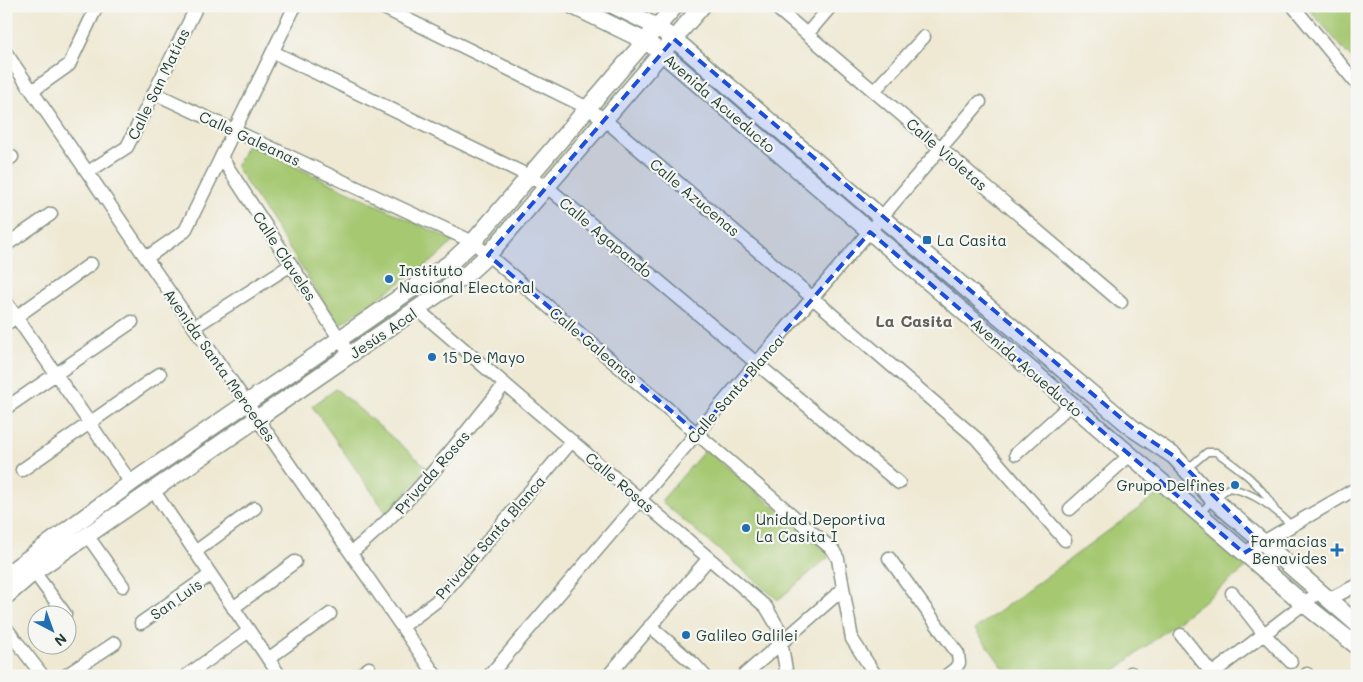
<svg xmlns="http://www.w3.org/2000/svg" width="1363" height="682" font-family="Mali,sans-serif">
	<rect width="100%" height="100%" fill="#f6f6f2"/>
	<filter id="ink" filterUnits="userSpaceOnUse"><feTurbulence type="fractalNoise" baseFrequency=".02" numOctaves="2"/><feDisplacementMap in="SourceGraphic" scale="10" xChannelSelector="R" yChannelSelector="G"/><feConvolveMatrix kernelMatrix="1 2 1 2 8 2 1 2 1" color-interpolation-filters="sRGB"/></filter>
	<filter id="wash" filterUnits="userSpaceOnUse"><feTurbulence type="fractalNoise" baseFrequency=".0096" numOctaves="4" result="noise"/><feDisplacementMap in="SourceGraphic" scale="20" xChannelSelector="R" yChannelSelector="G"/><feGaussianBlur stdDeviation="1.12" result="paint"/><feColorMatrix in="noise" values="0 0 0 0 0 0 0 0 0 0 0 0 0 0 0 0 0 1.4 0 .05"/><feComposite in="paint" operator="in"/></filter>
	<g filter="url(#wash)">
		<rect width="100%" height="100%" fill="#efe9d4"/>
		<!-- green -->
		<path fill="#a5c871" stroke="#628252" d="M 1309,6 L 1357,6 L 1357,65 L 1308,8 Z
			M 247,144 L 454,241 L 436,258 L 339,325 L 236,167 Z
			M 336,389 L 428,468 L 387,514 L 312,406 Z
			M 706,449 L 831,555 L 778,600 L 661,501 Z
			M 1161,492 L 1250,565 L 1108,676 L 1009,676 L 975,629 Z"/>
	</g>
	<g filter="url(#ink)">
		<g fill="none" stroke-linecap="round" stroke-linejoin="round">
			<defs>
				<path id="service" d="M 1187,469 L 1207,452 L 1216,452 C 1239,468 1262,485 1275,510
					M 1200,514 L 1213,499 L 1229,488 C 1254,492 1274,508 1292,526"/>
				<path id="minor" d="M 380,6 L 588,108 L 605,120 L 976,438 L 1065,540
					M 774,6 L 1121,302
					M 1293,6 L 1357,84
					M 807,34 L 831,6
					M 273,52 L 529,176 L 547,187 L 899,483
					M 6,53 L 146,258 L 436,676
					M 32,91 L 69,65 L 97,6
					M 874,91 L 924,37
					M 154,93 L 473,242 L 833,550 L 838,559 L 852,639 L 876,676
					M 221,157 L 350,355
					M 6,161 L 12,157
					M 88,172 L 127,147 L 197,6
					M 6,245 L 51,214
					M 146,258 L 185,231 L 295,6
					M 6,302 L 131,483
					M 417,309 L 766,607 L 779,629 L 787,676
					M 6,324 L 91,264
					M 194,327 L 291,265
					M 6,408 L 132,322
					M 1016,454 L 1071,404
					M 22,470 L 160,374
					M 153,490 L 280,676
					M 1070,509 L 1130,455
					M 87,535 L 123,586
					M 195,552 L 255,508
					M 352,552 C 411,504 457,443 505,384
					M 1244,553 L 1357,488
					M 889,558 L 958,654 L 959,663 L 955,669 L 946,676
					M 34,572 L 65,614
					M 1232,593 L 1264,634 L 1291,662
					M 1328,600 L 1357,585
					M 233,608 L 295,562
					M 141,623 L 210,575
					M 650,626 L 695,665 L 705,676
					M 402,627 L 438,600 L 572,441
					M 6,628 L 43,676
					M 1181,635 L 1214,676
					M 268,659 L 330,614
					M 1131,673 L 1133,676
					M 1307,674 L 1308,676
					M 65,676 L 115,643
					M 186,676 L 249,631
					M 358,676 L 369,668
					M 489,676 L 980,102
					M 608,676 L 709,558
					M 743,676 L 843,589
					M 1209,676 L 1319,592"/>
				<path id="tertiary" d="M 573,6 L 645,41 L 662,53 L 1304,604 L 1357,646
					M 615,6 L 657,27 L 674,39 L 882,218 L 1135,430 L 1174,456 L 1213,499 L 1357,624
					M 6,575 L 131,483 L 451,262 L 473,242 L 675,6
					M 6,596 L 34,572 L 466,275 L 488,255 L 702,6"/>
			</defs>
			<!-- service casing -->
			<use href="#service" stroke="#879384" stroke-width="9"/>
			<!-- minor casing -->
			<use href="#minor" stroke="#879384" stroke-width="15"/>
			<!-- tertiary casing -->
			<use href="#tertiary" stroke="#879384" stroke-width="19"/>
			<!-- service -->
			<use href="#service" stroke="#fff" stroke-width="6"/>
			<!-- minor -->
			<use href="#minor" stroke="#fff" stroke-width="12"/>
			<!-- tertiary -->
			<use href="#tertiary" stroke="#fff" stroke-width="16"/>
		</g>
	</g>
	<!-- marked area -->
	<path fill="#1d4ed8" fill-opacity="0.2" stroke="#1d4ed8" stroke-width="4" stroke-dasharray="10 6" stroke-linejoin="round" d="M 674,39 L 1135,430 L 1174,456 L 1261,543 L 1244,553 L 870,232 L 697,433 L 488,255 Z"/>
	<!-- markers -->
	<g fill="#1f6fb2" stroke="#f6f6f2" stroke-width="2">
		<rect x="922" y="235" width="10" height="10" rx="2.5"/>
		<circle cx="389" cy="279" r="5"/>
		<circle cx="432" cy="357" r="5"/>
		<circle cx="1235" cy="485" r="5"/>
		<circle cx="746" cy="528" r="5"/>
		<path d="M1334.5 542.5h5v5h5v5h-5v5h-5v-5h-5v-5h5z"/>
		<circle cx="686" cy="635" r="5"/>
	</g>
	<g text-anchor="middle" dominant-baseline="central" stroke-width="4.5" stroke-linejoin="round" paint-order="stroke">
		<!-- street labels -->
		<g font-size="15" fill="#1f3d34" stroke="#f6f6f2">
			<text transform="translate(158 84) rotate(-64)">Calle San Matías</text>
			<text transform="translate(720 103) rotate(41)">Avenida Acueducto</text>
			<text transform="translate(250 138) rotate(25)">Calle Galeanas</text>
			<text transform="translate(947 154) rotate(41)">Calle Violetas</text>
			<text transform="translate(695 197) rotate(40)">Calle Azucenas</text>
			<text transform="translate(606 237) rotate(40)">Calle Agapando</text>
			<text transform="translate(285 256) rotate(57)">Calle Claveles</text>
			<text transform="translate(383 333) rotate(-34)">Jesús Acal</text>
			<text transform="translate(594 345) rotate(40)">Calle Galeanas</text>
			<text transform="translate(220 365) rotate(55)">Avenida Santa Mercedes</text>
			<text transform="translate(1027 367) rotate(41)">Avenida Acueducto</text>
			<text transform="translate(735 389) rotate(-49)">Calle Santa Blanca</text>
			<text transform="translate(432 472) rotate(-49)">Privada Rosas</text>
			<text transform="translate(620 482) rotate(40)">Calle Rosas</text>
			<text transform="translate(490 537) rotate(-49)">Privada Santa Blanca</text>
			<text transform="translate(176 599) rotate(-35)">San Luis</text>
		</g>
		<!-- poi labels -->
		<g font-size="15" fill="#1f3d34" stroke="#f6f6f2" text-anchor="start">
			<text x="937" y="240">La Casita</text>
			<text x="399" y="270">Instituto<tspan x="399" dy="17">Nacional Electoral</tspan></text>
			<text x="442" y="357">15 De Mayo</text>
			<text x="1225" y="485" text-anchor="end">Grupo Delfines</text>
			<text x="756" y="519">Unidad Deportiva<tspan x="756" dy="17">La Casita I</tspan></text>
			<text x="1327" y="541" text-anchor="end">Farmacias<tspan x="1327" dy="17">Benavides</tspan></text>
			<text x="696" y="635">Galileo Galilei</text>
		</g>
		<!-- neighbourhood labels -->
		<g font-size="16" font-weight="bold" fill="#635f58" stroke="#f6f6f2">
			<text x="914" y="320">La Casita</text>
		</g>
	</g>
	<!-- margin -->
	<rect width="1363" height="682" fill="none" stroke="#f6f6f2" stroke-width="25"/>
	<!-- north arrow -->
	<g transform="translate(52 630) rotate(139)"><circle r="24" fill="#f6f6f2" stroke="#a0aca6"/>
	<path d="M0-4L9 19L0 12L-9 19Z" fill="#1f6fb2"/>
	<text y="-8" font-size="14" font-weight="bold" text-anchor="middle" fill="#1f3d34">N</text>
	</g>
</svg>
